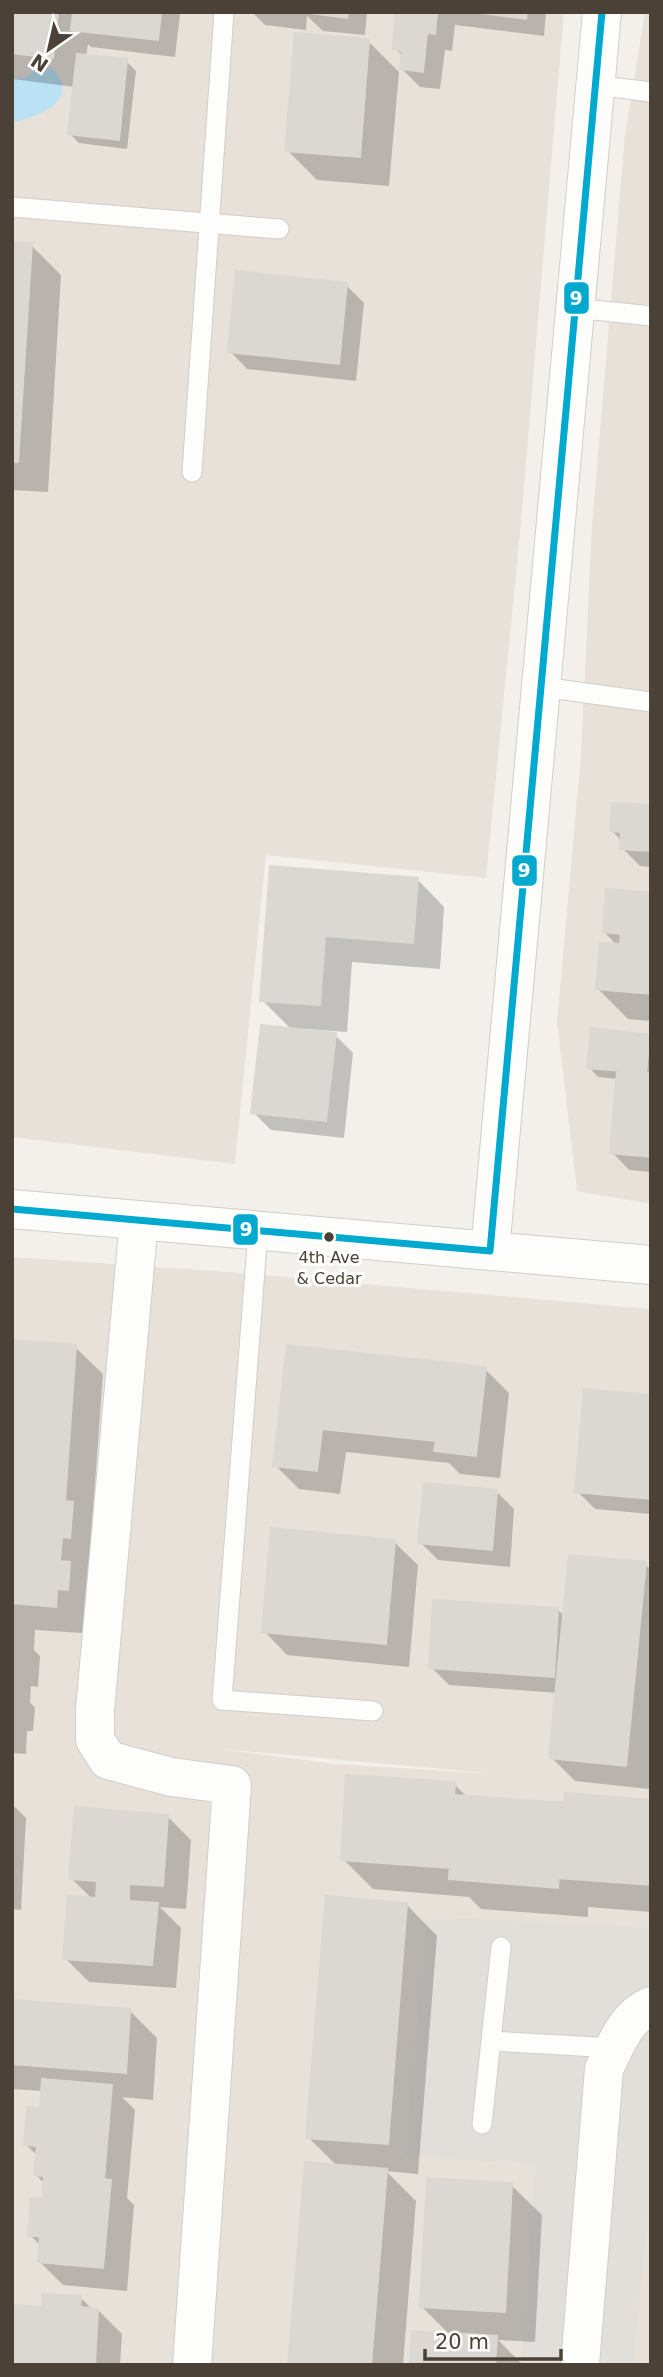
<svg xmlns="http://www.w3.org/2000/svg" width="663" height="2377" font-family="'DejaVu Sans',sans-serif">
	<rect width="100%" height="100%" fill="#f3f0ec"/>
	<!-- residential -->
	<path fill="#e7e1d9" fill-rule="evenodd" d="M 12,12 L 564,12 L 520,533 L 486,878 L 266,855 L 235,1164 L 12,1137 Z
		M 645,12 L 651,12 L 651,1204 L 577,1191 L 557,1022 L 581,755 L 592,525 L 625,135 Z
		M 12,1257 L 229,1272 L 651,1309 L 651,2365 L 12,2365 ZM 220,1749 L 497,1774 L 336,1764 Z"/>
	<!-- parking -->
	<path fill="#e2dfdb" d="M 426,1917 L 651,1926 L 651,2181 L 633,2365 L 521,2365 L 536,2164 L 405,2156 Z"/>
	<!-- water -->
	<path fill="#bae2f4" d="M 42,66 L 53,69 C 56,73 61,78 62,83 C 68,108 29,119 12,122 L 12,79 L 24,78 Z"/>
	<!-- shadow -->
	<path fill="#0003" d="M 12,12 L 178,12 L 180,14 L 175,57 L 91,47 L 88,44 L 86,57 L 126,61 L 136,71 L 127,149 L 79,143 L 70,134 L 75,87 L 12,79 Z
		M 252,12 L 367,12 L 365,35 L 323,31 L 307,16 L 306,30 L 265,25 Z
		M 396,12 L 546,12 L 544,36 L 455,25 L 452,51 L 445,50 L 440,89 L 420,87 L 402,69 L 403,57 L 395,48 Z
		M 368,41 L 399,72 L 389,186 L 317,180 L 287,150 Z
		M 12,243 L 31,245 L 61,275 L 48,492 L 12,490 Z
		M 346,285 L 364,303 L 356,381 L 247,369 L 230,351 Z
		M 651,807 L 651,867 L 640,866 L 622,848 L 622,841 L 612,831 Z
		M 272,868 L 417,879 L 444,907 L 440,969 L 352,962 L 347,1032 L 306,1029 L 306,1032 L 335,1035 L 353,1053 L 344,1138 L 271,1130 L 253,1112 L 292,1030 L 262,1000 Z
		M 651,894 L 651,1021 L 628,1019 L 598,989 L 618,946 L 604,932 Z
		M 593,1030 L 651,1036 L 651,1172 L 629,1170 L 612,1152 L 618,1079 L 598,1077 L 589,1067 Z
		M 12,1342 L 75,1347 L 103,1374 L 92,1524 L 99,1531 L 97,1564 L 88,1564 L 87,1582 L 96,1591 L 83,1633 L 35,1630 L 34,1650 L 40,1656 L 38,1687 L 31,1686 L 30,1702 L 35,1708 L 33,1731 L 27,1731 L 26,1754 L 12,1753 Z
		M 288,1347 L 485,1369 L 509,1393 L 500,1478 L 460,1474 L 449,1463 L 346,1452 L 340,1494 L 299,1489 L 275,1465 Z
		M 651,1397 L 651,1514 L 595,1509 L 577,1491 Z
		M 496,1491 L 514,1509 L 510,1567 L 438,1560 L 420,1542 Z
		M 394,1542 L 418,1565 L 409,1667 L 287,1655 L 264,1631 Z
		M 645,1564 L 651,1570 L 649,1789 L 575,1781 L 551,1757 L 558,1693 L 449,1685 L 431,1667 L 558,1610 L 565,1617 Z
		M 454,1784 L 468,1798 L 566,1805 L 651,1802 L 651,1912 L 588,1907 L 588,1917 L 481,1909 L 469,1897 L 373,1889 L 343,1859 Z
		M 12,1804 L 26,1818 L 21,1910 L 12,1909 Z
		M 167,1816 L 191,1840 L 186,1909 L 160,1907 L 181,1928 L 176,1988 L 89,1982 L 65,1958 L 92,1899 L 71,1878 Z
		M 407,1905 L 437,1936 L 418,2174 L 386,2171 L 416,2201 L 403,2365 L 290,2365 L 337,2166 L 308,2137 Z
		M 12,2002 L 130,2011 L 157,2038 L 153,2100 L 122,2097 L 135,2110 L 127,2198 L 134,2205 L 127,2291 L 63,2285 L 40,2262 L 41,2246 L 30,2235 L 44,2201 L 45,2184 L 36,2175 L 38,2156 L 25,2144 L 41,2110 L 43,2091 L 12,2089 Z
		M 511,2185 L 542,2215 L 535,2342 L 498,2340 L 523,2365 L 412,2365 L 450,2335 L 421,2306 Z
		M 81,2298 L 93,2310 L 98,2310 L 122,2334 L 120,2365 L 12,2365 L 43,2309 Z"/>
	<!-- building -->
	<path fill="#dbd7d2" stroke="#dbd7d2" stroke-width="2" d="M 12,12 L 58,12 L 53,58 L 12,53 Z
		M 73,12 L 161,12 L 158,40 L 71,30 Z
		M 303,12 L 348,12 L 347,18 Z
		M 395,12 L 437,12 L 435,34 L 427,33 L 423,72 L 400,69 L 402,51 L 393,49 Z
		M 474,12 L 527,12 L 526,19 Z
		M 295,33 L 369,39 L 360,157 L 285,151 Z
		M 77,54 L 127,59 L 119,140 L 68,134 Z
		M 12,242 L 32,243 L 18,462 L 12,462 Z
		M 236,271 L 347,283 L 339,364 L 228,352 Z
		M 612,803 L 651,805 L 651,851 L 620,849 L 621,832 L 610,831 Z
		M 270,866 L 418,878 L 413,943 L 325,936 L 320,1005 L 260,1001 Z
		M 606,889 L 651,893 L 651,994 L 596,989 L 600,943 L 620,944 L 621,934 L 603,932 Z
		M 261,1025 L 336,1033 L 326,1121 L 251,1113 Z
		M 591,1028 L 650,1035 L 646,1073 L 587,1068 Z
		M 617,1071 L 651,1073 L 651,1157 L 610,1153 Z
		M 12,1340 L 76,1345 L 65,1501 L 73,1502 L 70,1538 L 62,1537 L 60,1561 L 70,1562 L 68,1590 L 57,1589 L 56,1607 L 12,1603 Z
		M 287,1345 L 486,1367 L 476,1456 L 434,1451 L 436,1441 L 322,1429 L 317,1471 L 273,1466 Z
		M 584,1389 L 651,1395 L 651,1499 L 575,1492 Z
		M 424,1483 L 497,1490 L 492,1550 L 418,1543 Z
		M 271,1528 L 395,1540 L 386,1644 L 262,1632 Z
		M 569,1555 L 646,1562 L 626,1766 L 549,1758 Z
		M 433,1600 L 558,1608 L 554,1677 L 429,1668 Z
		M 346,1775 L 455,1782 L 450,1868 L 341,1860 Z
		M 565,1793 L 651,1800 L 651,1885 L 558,1878 Z
		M 455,1795 L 564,1803 L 558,1888 L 449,1879 Z
		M 75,1807 L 168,1815 L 163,1886 L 129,1884 L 129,1901 L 158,1903 L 152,1965 L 63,1959 L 68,1896 L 96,1898 L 97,1881 L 69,1879 Z
		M 326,1896 L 407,1903 L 388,2144 L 306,2138 Z
		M 12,2000 L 130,2009 L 126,2073 L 12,2064 Z
		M 42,2079 L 112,2085 L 104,2179 L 111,2180 L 103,2268 L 38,2262 L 40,2236 L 28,2236 L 31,2198 L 42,2199 L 44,2176 L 34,2175 L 37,2146 L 24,2145 L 27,2107 L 40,2108 Z
		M 305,2162 L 387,2169 L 371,2365 L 288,2365 Z
		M 427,2178 L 512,2183 L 505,2312 L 420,2307 Z
		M 42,2294 L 81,2296 L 80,2307 L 98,2309 L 95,2365 L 12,2365 L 12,2305 L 42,2307 Z
		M 412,2331 L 497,2336 L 495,2365 L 410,2365 Z"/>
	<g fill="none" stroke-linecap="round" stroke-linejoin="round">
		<defs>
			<path id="lane" d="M 595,85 L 651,92
				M 12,207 L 279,229
				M 575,308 L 651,316
				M 192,472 L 224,12
				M 542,687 L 651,702
				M 258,1231 L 222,1700 L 373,1711
				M 492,2041 L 614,2048
				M 482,2124 L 501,1947"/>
			<path id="street" d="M 12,1209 L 651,1265
				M 139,1220 L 95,1710 L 95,1740 L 108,1760 L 171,1777 L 232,1785 L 192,2365
				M 490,1251 L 602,12
				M 580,2365 L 604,2069 C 616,2045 625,2017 651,2006"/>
		</defs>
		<!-- lane casing -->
		<use href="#lane" stroke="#d1cec9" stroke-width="21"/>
		<!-- street casing -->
		<use href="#street" stroke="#d1cec9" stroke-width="40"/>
		<!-- lane -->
		<use href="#lane" stroke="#fdfdfc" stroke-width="19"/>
		<!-- street -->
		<use href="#street" stroke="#fdfdfc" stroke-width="38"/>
		<defs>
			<path id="bus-1" d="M 12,1209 L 490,1251 L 602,12"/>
		</defs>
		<!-- bus-1 casing -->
		<use href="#bus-1" stroke="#fff" stroke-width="12"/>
		<!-- bus-1 -->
		<use href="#bus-1" stroke="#00a9ce" stroke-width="7"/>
	</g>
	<!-- markers -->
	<circle fill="#4b4136" stroke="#fff" stroke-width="2.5" cx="329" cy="1237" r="6"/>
	<g text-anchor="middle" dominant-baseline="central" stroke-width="6" stroke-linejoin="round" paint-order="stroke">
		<!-- bus labels -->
		<g font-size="16" fill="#4b4136" stroke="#fff">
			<text x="329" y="1257">4th Ave<tspan x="329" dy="21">&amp; Cedar</tspan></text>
		</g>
	</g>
	<g stroke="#fff" stroke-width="2.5">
		<rect x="563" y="281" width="27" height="34" rx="7" fill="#00a9ce"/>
		<rect x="511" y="854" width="27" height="33" rx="7" fill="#00a9ce"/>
		<rect x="232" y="1213" width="27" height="33" rx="7" fill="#00a9ce"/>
	</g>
	<g font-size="19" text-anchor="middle" font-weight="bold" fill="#fff">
		<text x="576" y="305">9</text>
		<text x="524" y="877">9</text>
		<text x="246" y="1236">9</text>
	</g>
	<!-- border -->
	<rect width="663" height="2377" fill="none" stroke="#4b4136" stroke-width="28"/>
	<!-- north arrow -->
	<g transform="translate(49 49) rotate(214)" stroke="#ffffff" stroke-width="5" paint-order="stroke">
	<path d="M0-5L12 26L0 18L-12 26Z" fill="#4b4136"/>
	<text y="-10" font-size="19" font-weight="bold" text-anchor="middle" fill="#4b4136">N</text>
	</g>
	<!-- scale -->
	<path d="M425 2349v10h136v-10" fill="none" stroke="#4b4136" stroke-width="3.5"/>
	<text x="435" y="2349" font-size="21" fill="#4b4136" stroke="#ffffff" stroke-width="5" paint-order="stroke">20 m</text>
</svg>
